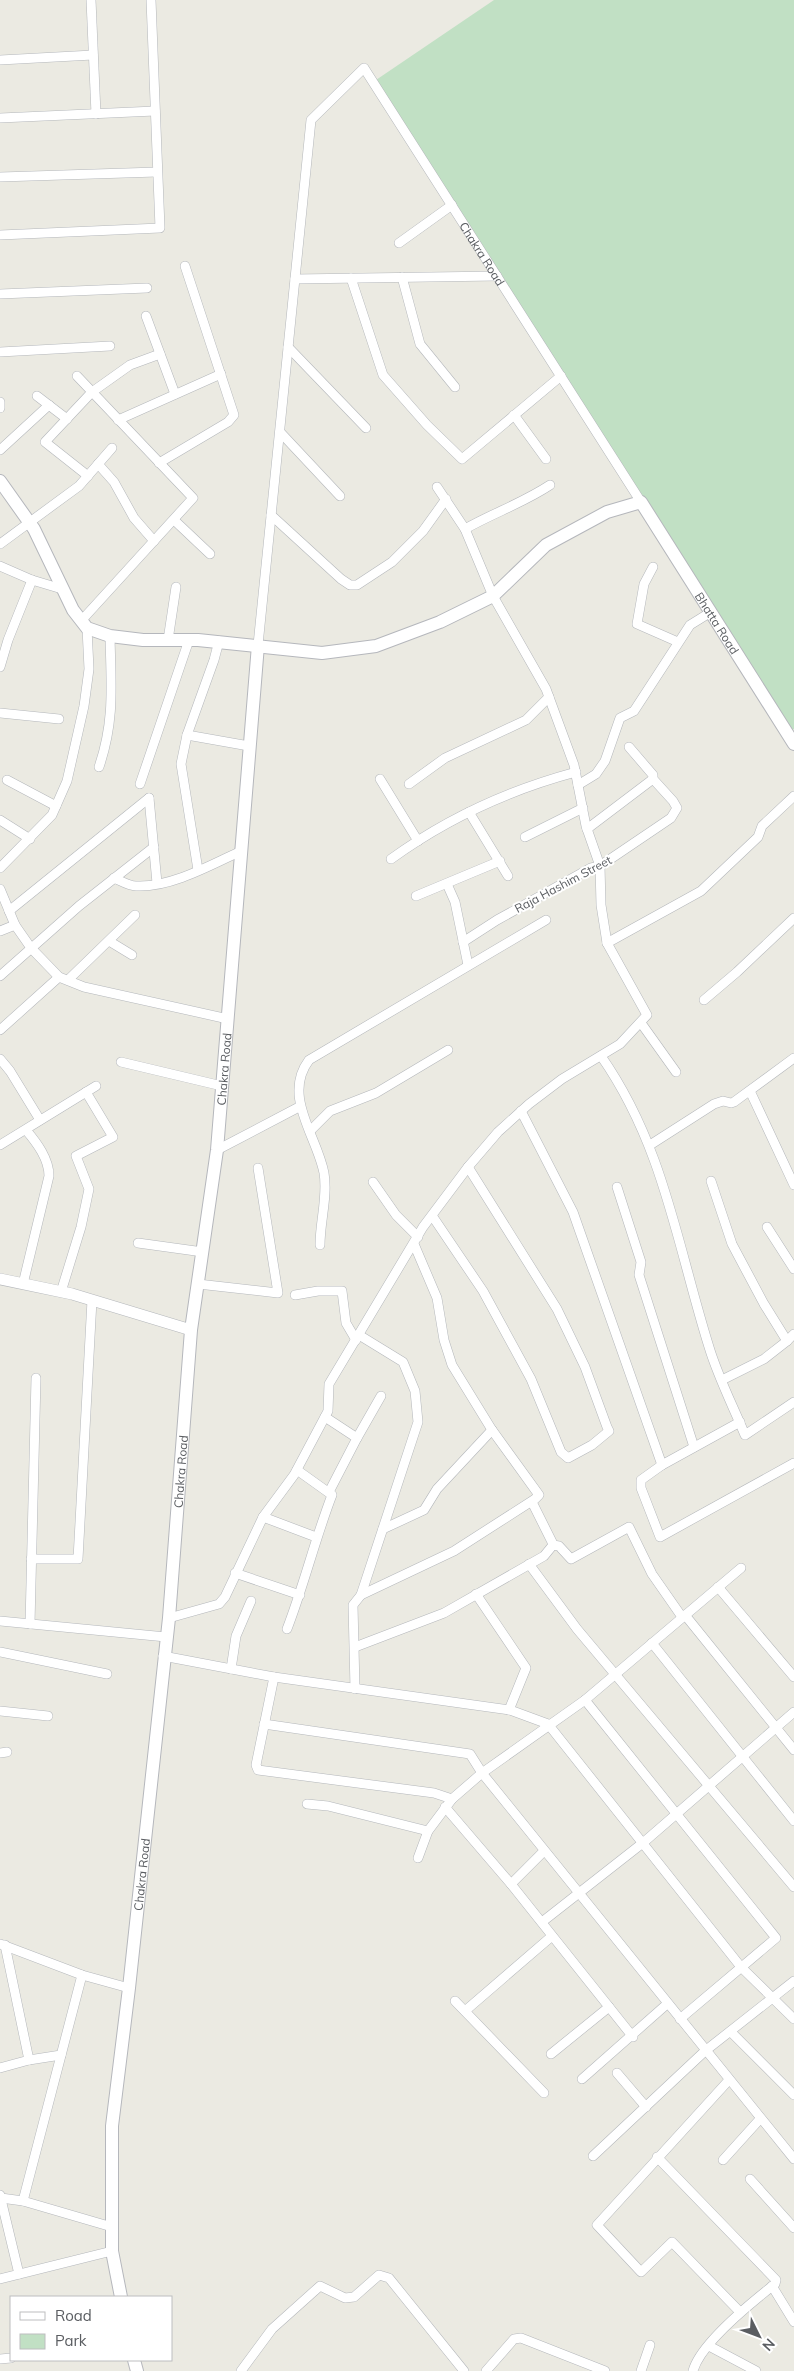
<svg xmlns="http://www.w3.org/2000/svg" width="794" height="2371" font-family="Mulish,sans-serif">
	<rect width="100%" height="100%" fill="#ebeae2"/>
	<!-- green -->
	<path fill="#c1e0c4" d="M 494,0 L 794,0 L 794,729 L 786,732 L 373,82 Z"/>
	<g fill="none" stroke-linecap="round" stroke-linejoin="round">
		<defs>
			<g id="minor">
				<path d="M 91,0 L 96,114"/>
				<path d="M 0,60 L 93,55"/>
				<path d="M 0,118 L 155,111"/>
				<path d="M 0,177 L 157,172"/>
				<path d="M 0,235 L 160,228 L 151,0"/>
				<path d="M 399,243 L 452,205"/>
				<path d="M 402,277 L 420,344 L 455,387"/>
				<path d="M 351,278 L 383,375 L 427,425 L 462,459 L 561,376"/>
				<path d="M 295,279 L 497,276"/>
				<path d="M 0,294 L 147,288"/>
				<path d="M 146,316 L 175,394"/>
				<path d="M 288,347 L 366,428"/>
				<path d="M 0,352 L 110,346"/>
				<path d="M 77,376 L 193,498 L 81,621"/>
				<path d="M 37,396 L 67,419"/>
				<path d="M 0,402 L 0,408"/>
				<path d="M 514,415 L 546,459"/>
				<path d="M 118,420 L 221,374"/>
				<path d="M 280,432 L 340,496"/>
				<path d="M 0,450 L 49,405"/>
				<path d="M 159,463 L 228,422 L 234,415 L 185,266"/>
				<path d="M 98,464 L 114,482 L 134,518 L 154,541"/>
				<path d="M 88,476 L 45,442 L 92,392 L 130,365 L 160,354"/>
				<path d="M 271,515 L 341,579 L 350,585 L 357,585 L 392,562 L 423,531 L 446,499"/>
				<path d="M 174,520 L 210,554"/>
				<path d="M 465,529 C 493,513 523,503 550,485"/>
				<path d="M 0,544 L 79,486 L 112,448"/>
				<path d="M 0,566 L 32,580 L 62,589"/>
				<path d="M 653,567 L 644,584 L 637,624 L 678,642"/>
				<path d="M 168,640 L 176,587"/>
				<path id="s1" d="M 258,645 L 311,120 L 364,68 L 641,502"/>
				<path d="M 0,667 L 8,640 L 32,580"/>
				<path d="M 0,713 L 59,719"/>
				<path d="M 187,735 L 249,746"/>
				<path d="M 99,767 C 115,720 111,685 110,636"/>
				<path d="M 380,779 L 418,841"/>
				<path d="M 7,780 L 56,806"/>
				<path d="M 140,784 L 189,640"/>
				<path d="M 409,784 L 445,758 L 526,720 L 549,697"/>
				<path d="M 578,785 L 596,774 L 605,761 L 620,718 L 634,711 L 690,625 L 711,612"/>
				<path d="M 149,798 L 157,883"/>
				<path d="M 469,812 L 508,876"/>
				<path d="M 0,820 L 30,839"/>
				<path d="M 587,829 L 653,779"/>
				<path d="M 525,837 L 583,808"/>
				<path d="M 391,859 C 446,819 509,790 576,772"/>
				<path d="M 0,868 L 52,815 L 67,781 L 84,706 L 89,669 L 87,628"/>
				<path d="M 198,870 L 181,764 L 187,735 L 214,660 L 219,641"/>
				<path d="M 114,878 C 121,881 129,886 136,886 C 170,888 211,865 241,851"/>
				<path d="M 447,884 L 455,902 L 468,965"/>
				<path d="M 0,889 L 15,925 L 31,948 L 59,977 L 84,987 L 228,1019"/>
				<path d="M 416,896 L 500,861"/>
				<path d="M 9,911 L 149,798"/>
				<path d="M 0,931 L 15,925"/>
				<path d="M 109,941 L 132,955"/>
				<path d="M 463,942 L 497,920 L 591,868 L 600,866 L 671,818 L 677,808 L 673,801 L 653,779 L 653,775 L 629,747"/>
				<path d="M 607,943 L 701,891 L 758,837 L 762,826 L 794,796"/>
				<path d="M 0,976 L 79,906 L 154,847"/>
				<path d="M 68,980 L 135,915"/>
				<path d="M 704,1000 L 737,972 L 794,918"/>
				<path d="M 641,1023 L 676,1072"/>
				<path d="M 0,1030 L 59,977"/>
				<path d="M 601,1056 C 664,1146 677,1245 709,1347 C 718,1377 733,1406 745,1435 L 794,1402"/>
				<path d="M 0,1059 L 10,1071 L 40,1120"/>
				<path d="M 121,1062 L 222,1086"/>
				<path d="M 750,1091 L 794,1185"/>
				<path d="M 521,1111 L 573,1212 L 662,1465 L 740,1422"/>
				<path d="M 310,1131 L 330,1111 L 376,1093 L 448,1050"/>
				<path d="M 0,1145 L 96,1086"/>
				<path d="M 650,1145 L 714,1104 L 723,1101 L 731,1103 L 734,1102 L 794,1058"/>
				<path d="M 217,1150 L 299,1107"/>
				<path d="M 711,1181 L 732,1244 L 764,1304 L 787,1341 L 794,1334"/>
				<path d="M 373,1182 L 396,1215 L 418,1237"/>
				<path d="M 617,1187 L 641,1262 L 639,1275 L 694,1447"/>
				<path d="M 433,1217 L 483,1291 L 531,1379 L 561,1452 L 568,1458 L 592,1445 L 609,1431 L 607,1427 L 585,1367 L 557,1309 L 468,1167"/>
				<path d="M 767,1227 L 794,1269"/>
				<path d="M 138,1243 L 203,1252"/>
				<path d="M 320,1245 C 320,1221 328,1196 324,1173 C 317,1136 282,1096 309,1060 L 546,920"/>
				<path d="M 23,1284 L 49,1176 C 49,1159 37,1143 26,1130"/>
				<path d="M 198,1284 L 278,1293 L 258,1168"/>
				<path d="M 61,1292 L 81,1227 L 89,1189 L 76,1156 L 113,1137 L 86,1092"/>
				<path d="M 295,1295 L 318,1291 L 342,1291 L 346,1323 L 356,1340"/>
				<path d="M 722,1380 L 764,1359 L 787,1341"/>
				<path d="M 325,1417 L 357,1438 L 329,1492"/>
				<path d="M 357,1438 L 381,1396"/>
				<path d="M 662,1465 L 641,1480 L 641,1488 L 660,1537 L 794,1463"/>
				<path d="M 263,1517 L 316,1537"/>
				<path d="M 383,1529 L 424,1510 L 437,1489 L 492,1430"/>
				<path d="M 553,1545 L 559,1546 L 571,1559 L 629,1527 L 652,1574 L 682,1617"/>
				<path d="M 31,1559 L 78,1559 L 92,1300"/>
				<path d="M 529,1564 L 577,1629 L 794,1887"/>
				<path d="M 235,1573 L 300,1595"/>
				<path d="M 718,1587 L 794,1677"/>
				<path d="M 476,1594 L 526,1668 L 509,1710"/>
				<path d="M 361,1595 L 454,1551 L 535,1499 L 539,1495 L 492,1430 L 452,1365 L 444,1340 L 437,1298 L 414,1244"/>
				<path d="M 685,1615 L 794,1750"/>
				<path d="M 169,1618 L 219,1604 L 225,1597 L 263,1517 L 294,1475 L 328,1411 L 329,1384 L 423,1227 L 468,1167 L 498,1132 L 529,1104 L 562,1079 L 620,1044 L 647,1015 L 607,943 L 601,905 L 600,866 L 586,826 L 574,765 L 546,689 L 493,596 L 465,529 L 437,487"/>
				<path d="M 0,1621 L 166,1637"/>
				<path d="M 30,1624 L 36,1378"/>
				<path d="M 287,1629 C 304,1585 315,1539 332,1495 L 297,1470"/>
				<path d="M 652,1643 L 794,1821"/>
				<path d="M 355,1647 L 444,1613 L 544,1556 L 553,1545 L 552,1542 L 532,1502"/>
				<path d="M 0,1652 L 107,1674"/>
				<path d="M 163,1656 L 274,1677 L 510,1710 L 548,1724 L 741,1967 L 794,2019"/>
				<path d="M 231,1669 L 236,1636 L 251,1601"/>
				<path d="M 274,1677 L 256,1765 L 258,1770 L 434,1793 L 452,1799"/>
				<path d="M 355,1689 L 353,1605 L 361,1595 L 418,1422 L 415,1391 L 403,1362 L 359,1335"/>
				<path d="M 585,1700 L 776,1938 L 680,2019"/>
				<path d="M 0,1711 L 48,1716"/>
				<path d="M 264,1724 L 470,1754 L 482,1773 L 794,2159"/>
				<path d="M 0,1753 L 7,1752"/>
				<path d="M 307,1804 L 328,1806 L 428,1831"/>
				<path d="M 445,1807 L 511,1884 L 633,2037"/>
				<path d="M 418,1858 L 428,1831 L 452,1799 L 482,1773 L 585,1700 L 741,1568"/>
				<path d="M 511,1884 L 544,1851"/>
				<path d="M 542,1922 L 644,1842 L 794,1712"/>
				<path d="M 0,1944 L 82,1975 L 129,1988"/>
				<path d="M 5,1945 L 29,2060"/>
				<path d="M 455,2001 L 544,2093"/>
				<path d="M 465,2011 L 552,1936"/>
				<path d="M 731,2032 L 794,2095"/>
				<path d="M 551,2054 L 609,2007"/>
				<path d="M 0,2068 L 29,2060 L 61,2055"/>
				<path d="M 617,2073 L 646,2107"/>
				<path d="M 582,2079 L 667,2004"/>
				<path d="M 729,2080 L 597,2225 L 641,2272 L 672,2242 L 740,2312"/>
				<path d="M 593,2156 L 705,2051 L 794,1981"/>
				<path d="M 657,2157 L 776,2280 L 775,2284 C 752,2302 700,2344 693,2371"/>
				<path d="M 723,2160 L 760,2119"/>
				<path d="M 750,2179 L 794,2228"/>
				<path d="M 0,2195 L 19,2274"/>
				<path d="M 1,2198 L 23,2201 L 112,2227"/>
				<path d="M 23,2201 L 82,1975"/>
				<path d="M 0,2279 L 112,2251"/>
				<path d="M 772,2286 L 794,2322"/>
				<path d="M 709,2346 L 756,2371"/>
				<path d="M 0,2359 L 11,2358"/>
				<path d="M 241,2371 L 272,2329 L 320,2286 L 345,2298 L 354,2297 L 379,2275 L 389,2278 L 464,2371"/>
				<path d="M 486,2371 L 514,2339 L 521,2338 L 605,2371"/>
				<path d="M 641,2371 L 650,2345"/>
			</g>
			<path id="tertiary" d="M 0,1279 L 72,1294 L 191,1330"/>
			<g id="secondary">
				<path id="s2" d="M 0,481 L 34,529 L 73,610 L 87,628 L 110,636 L 143,640 L 198,640 L 322,653 L 376,646 L 440,622 L 493,596 L 546,545 L 607,512 L 641,502 L 794,744"/>
				<path id="s3" d="M 121,2297 L 112,2251 L 112,2126 L 129,1988 L 169,1618 L 191,1330 L 217,1150 L 258,645"/>
				<path d="M 134,2360 L 137,2371"/>
			</g>
		</defs>
		<!-- minor casing -->
		<use href="#minor" stroke="#b4b7bb" stroke-width="10"/>
		<!-- tertiary casing -->
		<use href="#tertiary" stroke="#b4b7bb" stroke-width="12"/>
		<!-- secondary casing -->
		<use href="#secondary" stroke="#b5b7bc" stroke-width="14"/>
		<!-- minor -->
		<use href="#minor" stroke="#fff" stroke-width="9"/>
		<!-- tertiary -->
		<use href="#tertiary" stroke="#fff" stroke-width="11"/>
		<!-- secondary -->
		<use href="#secondary" stroke="#fff" stroke-width="12"/>
	</g>
	<g text-anchor="middle" dominant-baseline="central" stroke-width="4" stroke-linejoin="round" paint-order="stroke">
		<!-- street labels -->
		<g font-size="12" fill="#5a5d61" stroke="#fff">
			<text stroke="none"><textPath href="#s1" startOffset="822">Chakra Road</textPath></text>
			<text stroke="none"><textPath href="#s2" startOffset="912">Bhatta Road</textPath></text>
			<text transform="translate(563 884) rotate(-28)">Raja Hashim Street</text>
			<text stroke="none"><textPath href="#s3" startOffset="1235">Chakra Road</textPath></text>
			<text stroke="none"><textPath href="#s3" startOffset="830">Chakra Road</textPath></text>
			<text stroke="none"><textPath href="#s3" startOffset="425">Chakra Road</textPath></text>
		</g>
	</g>
	<!-- legend -->
	<rect x="10" y="2296" width="162" height="65" fill="#ffffff" stroke="#bdbec0"/>
	<rect x="20" y="2312" width="25" height="8" fill="#ffffff" stroke="#bdbec0"/>
	<text x="55" y="2321" font-size="15" fill="#5a5d61">Road</text>
	<rect x="20" y="2334" width="25" height="15" fill="#c1e0c4" stroke="#bdbec0"/>
	<text x="55" y="2346" font-size="15" fill="#5a5d61">Park</text>
	<!-- north arrow -->
	<g transform="translate(759 2336) rotate(132)" stroke="#ffffff" stroke-width="4" paint-order="stroke">
	<path d="M0-4L9 19L0 12L-9 19Z" fill="#5a5d61"/>
	<text y="-8" font-size="14" font-weight="bold" text-anchor="middle" fill="#5a5d61">N</text>
	</g>
</svg>
